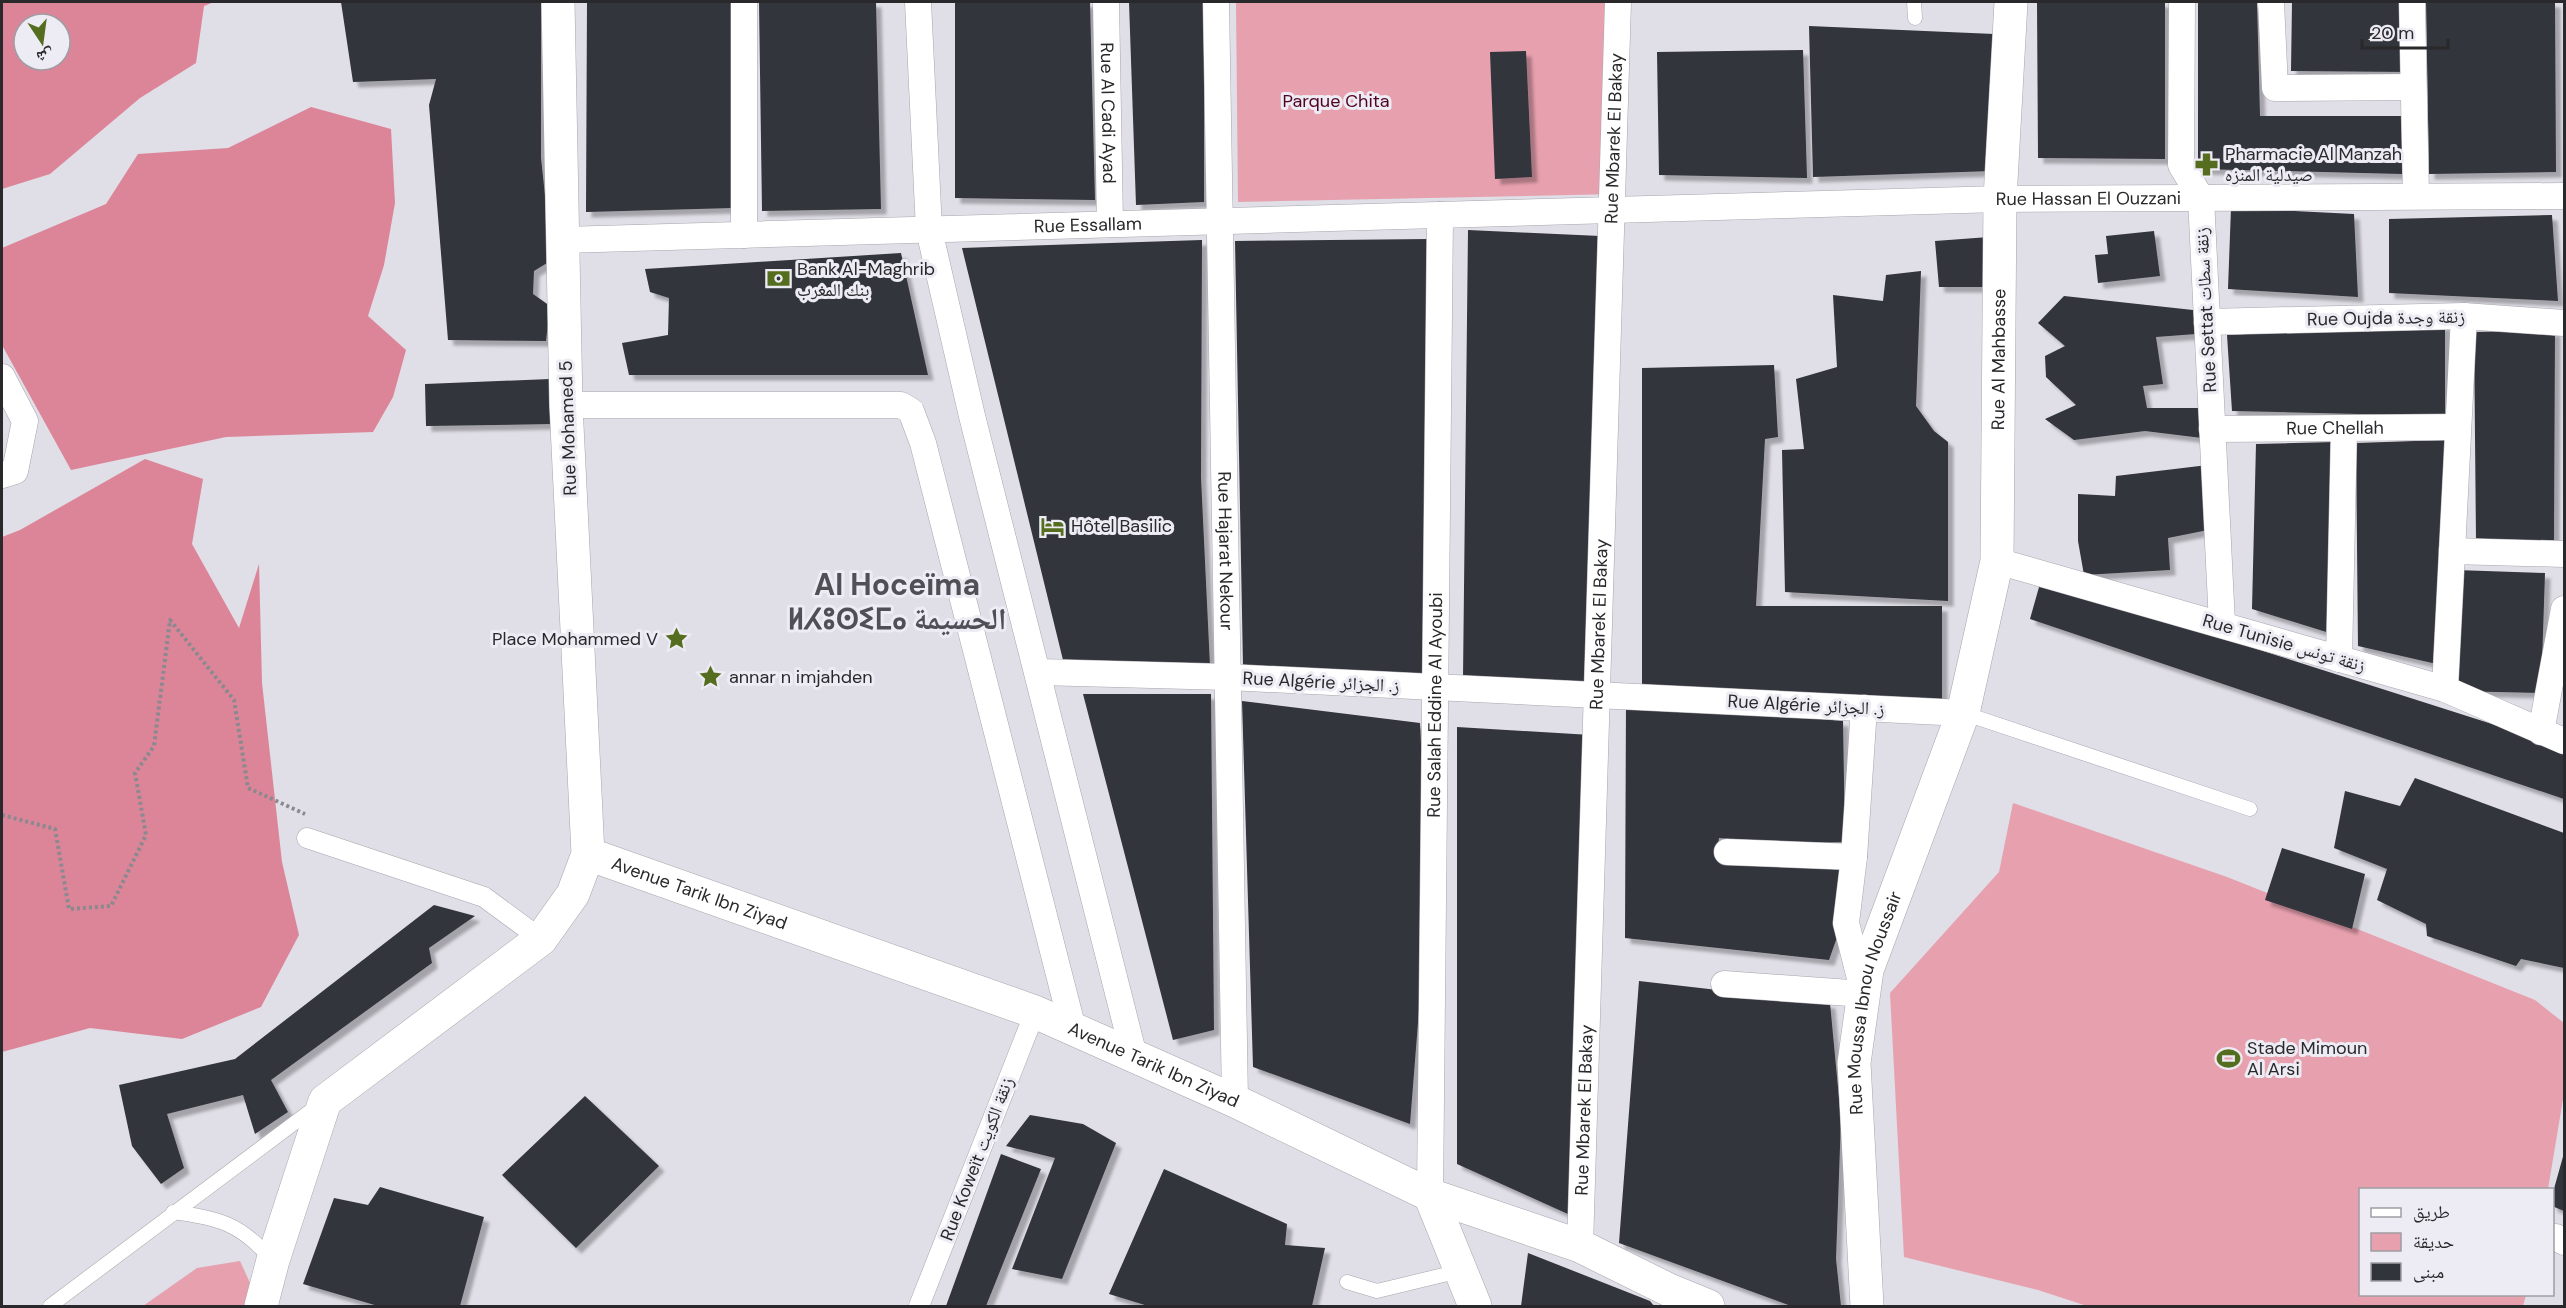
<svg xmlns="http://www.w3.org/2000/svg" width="2566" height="1308" font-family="'DM Sans','Noto Naskh Arabic','Noto Sans Tifinagh',sans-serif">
	<defs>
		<filter id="shadow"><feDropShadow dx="5.5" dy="5.5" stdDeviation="1.5" flood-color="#0004"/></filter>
	</defs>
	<rect width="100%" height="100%" fill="#e0dee6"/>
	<!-- green -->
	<path fill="#e7a0ae" d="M 1236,2 L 1616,2 L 1616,194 L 1238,202 Z
		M 2013,803 L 2227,877 L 2535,1000 L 2564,1023 L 2564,1093 L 2548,1189 L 2360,1190 L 2360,1294 L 2526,1295 L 2523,1306 L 2087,1306 L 2038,1290 L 1904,1257 L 1890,993 L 1999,872 Z
		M 240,1261 L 256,1296 L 252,1306 L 143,1306 L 197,1268 Z"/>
	<!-- forest -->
	<path fill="#dc8598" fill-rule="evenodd" d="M 2,2 L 214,2 L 204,6 L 196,63 L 140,98 L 50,174 L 2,189 ZM 24,24 L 60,24 L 60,60 L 24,60 Z
		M 311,107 L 391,129 L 395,203 L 384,265 L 368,316 L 406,350 L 393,397 L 373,432 L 226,437 L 71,470 L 2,345 L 2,248 L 106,204 L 138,154 L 228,148 Z
		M 145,459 L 203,479 L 192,544 L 239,628 L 259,564 L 262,683 L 282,862 L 299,935 L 261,1007 L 182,1039 L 90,1028 L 2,1052 L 2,537 L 20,530 Z"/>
	<!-- building -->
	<path fill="#31343a" filter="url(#shadow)" d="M 341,2 L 541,2 L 541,158 L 552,260 L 534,271 L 533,294 L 550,306 L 546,341 L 448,340 L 429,105 L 436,79 L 353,82 Z
		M 587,2 L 732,2 L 733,208 L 586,212 Z
		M 759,2 L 876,2 L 881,209 L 762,211 Z
		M 955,2 L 1090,2 L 1095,200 L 955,198 Z
		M 1129,2 L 1204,2 L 1204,202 L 1136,205 Z
		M 2037,2 L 2165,2 L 2165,159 L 2038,158 Z
		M 2198,2 L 2257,2 L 2260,116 L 2403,116 L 2402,174 L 2198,169 Z
		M 2292,2 L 2407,2 L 2410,72 L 2291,71 Z
		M 2426,2 L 2555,2 L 2556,172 L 2429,174 Z
		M 1809,26 L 1994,34 L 1992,171 L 1813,177 Z
		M 1803,50 L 1807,178 L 1659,175 L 1657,52 Z
		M 1526,51 L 1532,177 L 1495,179 L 1490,52 Z
		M 2231,208 L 2354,214 L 2358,297 L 2228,289 Z
		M 2552,215 L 2558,301 L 2389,293 L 2389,219 Z
		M 1468,230 L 1600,236 L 1592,683 L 1463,679 Z
		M 2154,231 L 2160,276 L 2098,283 L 2095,255 L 2108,254 L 2106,236 Z
		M 1989,237 L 1988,287 L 1939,287 L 1935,241 Z
		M 1430,239 L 1430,675 L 1243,666 L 1235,241 Z
		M 1202,240 L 1201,478 L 1210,666 L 1063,660 L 962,248 Z
		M 901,253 L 928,375 L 629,375 L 622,343 L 668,335 L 669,298 L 650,292 L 645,269 Z
		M 1921,271 L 1916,406 L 1934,431 L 1948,442 L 1948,601 L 1785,592 L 1782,450 L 1804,449 L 1796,379 L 1837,367 L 1833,295 L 1883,301 L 1886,275 Z
		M 2064,296 L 2193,310 L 2196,334 L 2156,337 L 2163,384 L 2143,386 L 2147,408 L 2198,408 L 2202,438 L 2145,431 L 2074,440 L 2045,419 L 2076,405 L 2046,377 L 2045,356 L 2065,346 L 2038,323 Z
		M 2445,324 L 2445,416 L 2232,411 L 2227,335 Z
		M 2555,330 L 2554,540 L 2476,540 L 2474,332 Z
		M 1774,365 L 1778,437 L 1765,439 L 1756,606 L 1942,606 L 1942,705 L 1642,685 L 1642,368 Z
		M 550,379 L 552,424 L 426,426 L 425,384 Z
		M 2444,440 L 2441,665 L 2358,646 L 2356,443 Z
		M 2334,442 L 2336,635 L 2252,609 L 2256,444 Z
		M 2208,465 L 2213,529 L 2168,538 L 2170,570 L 2084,575 L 2078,541 L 2078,494 L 2115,496 L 2116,476 Z
		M 2456,570 L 2545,573 L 2541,693 L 2452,691 Z
		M 2041,580 L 2564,747 L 2564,799 L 2030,619 Z
		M 1083,694 L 1211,694 L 1214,1030 L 1173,1040 Z
		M 1242,701 L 1420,723 L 1428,896 L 1410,1124 L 1253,1067 Z
		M 1626,701 L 1843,721 L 1845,842 L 1787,844 L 1719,838 L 1716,860 L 1848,866 L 1847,909 L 1829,960 L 1625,938 Z
		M 1457,727 L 1591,735 L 1579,1219 L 1457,1164 Z
		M 2415,778 L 2564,833 L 2564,968 L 2521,959 L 2516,966 L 2427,936 L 2426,924 L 2377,900 L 2387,869 L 2334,848 L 2345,791 L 2400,806 Z
		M 2282,848 L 2365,874 L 2352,929 L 2265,900 Z
		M 434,905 L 475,916 L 429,948 L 432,963 L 271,1080 L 288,1112 L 255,1134 L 243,1095 L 167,1114 L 184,1168 L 161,1184 L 132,1146 L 119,1085 L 235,1059 Z
		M 1639,981 L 1830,1003 L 1841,1119 L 1836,1259 L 1841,1306 L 1791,1306 L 1619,1243 Z
		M 585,1096 L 659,1166 L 576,1248 L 502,1175 Z
		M 1030,1115 L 1083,1124 L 1116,1143 L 1062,1279 L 1012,1269 L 1055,1158 L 1006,1146 Z
		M 2564,1153 L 2564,1211 L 2552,1206 L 2552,1196 Z
		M 1001,1154 L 1041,1169 L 986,1306 L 946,1306 Z
		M 1164,1169 L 1287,1224 L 1285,1245 L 1325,1248 L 1312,1306 L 1148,1306 L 1109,1294 Z
		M 380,1187 L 484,1217 L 460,1306 L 378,1306 L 303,1284 L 334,1198 L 368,1205 Z
		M 1528,1253 L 1650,1301 L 1654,1306 L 1521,1306 Z"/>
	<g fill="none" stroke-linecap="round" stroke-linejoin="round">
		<defs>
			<path id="service" d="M 1914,2 L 1915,18
				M 1963,713 L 2250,809
				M 173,1212 C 218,1218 240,1223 271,1259
				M 1347,1282 L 1377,1291 L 1460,1271
				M 50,1306 L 317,1106"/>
			<path id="pedestrian" d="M 307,838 L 484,897 L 541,939
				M 919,1306 L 1035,1012"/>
			<g id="minor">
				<path d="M 918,2 L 929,230 L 972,416 L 1134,1056"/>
				<path id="s1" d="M 1106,2 L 1110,224"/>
				<path id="s2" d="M 1216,2 L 1235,1101"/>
				<path d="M 2182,2 L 2181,165 L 2201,198 L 2222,624"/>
				<path d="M 2271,2 L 2275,88 L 2412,87"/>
				<path d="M 2412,2 L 2416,196"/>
				<path d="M 744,235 L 744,2"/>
				<path id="s3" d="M 563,240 L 2000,199 L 2564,196"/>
				<path d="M 2207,322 L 2464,316 L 2564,323"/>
				<path d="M 2,377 L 25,421 L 15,471 L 2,475"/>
				<path d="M 566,405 L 901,405 L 911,411 L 923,443 L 1073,1029"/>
				<path id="s4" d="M 2212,429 L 2458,427"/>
				<path d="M 2452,551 L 2564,554"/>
				<path d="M 1997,561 L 2445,689 L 2564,741"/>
				<path d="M 2339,659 L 2344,428"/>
				<path d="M 1038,672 L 1228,677 L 1963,713"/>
				<path d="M 2445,689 L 2464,316"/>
				<path d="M 2541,732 L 2564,609"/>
				<path d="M 1727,852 L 1854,857"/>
				<path d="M 1724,984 L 1864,994 L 1846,923 L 1854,857 L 1864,708"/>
				<path id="s5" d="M 1430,1195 L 1440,215"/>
				<path d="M 2556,1237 L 2564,1242"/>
				<path id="s6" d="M 1580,1246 L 1618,2"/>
			</g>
			<g id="tertiary">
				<path id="s7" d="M 588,854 L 1035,1012 L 1235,1101 L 1430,1195 L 1580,1246 L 1669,1290 L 1708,1306"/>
				<path d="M 1430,1195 L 1475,1306"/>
				<path d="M 261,1306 L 273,1260 L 325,1101 L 541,939 L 573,894 L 588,854 L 566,405 L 558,2"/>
				<path id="s8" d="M 1867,1306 L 1854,1063 L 1867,970 L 1963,713 L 1997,561 L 2000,199 L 2011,2"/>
			</g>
		</defs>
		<!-- service casing -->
		<use href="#service" stroke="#a7a5ad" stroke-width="15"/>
		<!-- pedestrian casing -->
		<use href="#pedestrian" stroke="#a7a5ad" stroke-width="21"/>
		<!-- minor casing -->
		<use href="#minor" stroke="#a7a5ad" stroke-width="27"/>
		<!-- tertiary casing -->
		<use href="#tertiary" stroke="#a7a5ad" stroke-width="34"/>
		<!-- path -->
		<path stroke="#8a898f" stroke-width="4" stroke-dasharray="3 3" stroke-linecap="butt" d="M 2,815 L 55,829 L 69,909 L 111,906 L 146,835 L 135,773 L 154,746 L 170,620 L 234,700 L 248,788 L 305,814"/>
		<!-- service -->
		<use href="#service" stroke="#fff" stroke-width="14"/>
		<!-- pedestrian -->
		<use href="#pedestrian" stroke="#fff" stroke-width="20"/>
		<!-- minor -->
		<use href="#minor" stroke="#fff" stroke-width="26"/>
		<!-- tertiary -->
		<use href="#tertiary" stroke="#fff" stroke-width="33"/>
	</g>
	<!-- icons -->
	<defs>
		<symbol id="pharmacy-bare" viewBox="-9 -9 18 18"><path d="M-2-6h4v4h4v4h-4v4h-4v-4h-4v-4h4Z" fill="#556d1f" stroke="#edebf3" stroke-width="2.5" paint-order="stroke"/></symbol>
		<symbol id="bank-bare" viewBox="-9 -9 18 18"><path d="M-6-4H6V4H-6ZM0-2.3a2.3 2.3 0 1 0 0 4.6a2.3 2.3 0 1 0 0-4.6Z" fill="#556d1f" stroke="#edebf3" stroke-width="2.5" paint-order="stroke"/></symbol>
		<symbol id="hotel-bare" viewBox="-9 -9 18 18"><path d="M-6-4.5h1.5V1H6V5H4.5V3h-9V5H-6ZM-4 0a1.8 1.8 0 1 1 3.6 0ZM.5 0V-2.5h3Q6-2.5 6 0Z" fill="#556d1f" stroke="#edebf3" stroke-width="2.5" paint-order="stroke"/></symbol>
		<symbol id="sight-bare" viewBox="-9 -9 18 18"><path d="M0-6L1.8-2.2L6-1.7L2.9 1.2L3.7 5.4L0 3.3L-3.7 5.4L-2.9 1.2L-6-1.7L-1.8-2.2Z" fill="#556d1f" stroke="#edebf3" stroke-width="2.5" paint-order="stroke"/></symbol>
		<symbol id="stadium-bare" viewBox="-9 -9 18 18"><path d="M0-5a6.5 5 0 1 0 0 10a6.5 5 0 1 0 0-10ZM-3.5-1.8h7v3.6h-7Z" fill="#556d1f" stroke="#edebf3" stroke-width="2.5" paint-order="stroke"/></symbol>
	</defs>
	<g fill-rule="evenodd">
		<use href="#pharmacy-bare" x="2190" y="148" width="33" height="33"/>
		<use href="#bank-bare" x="762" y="262" width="33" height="33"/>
		<use href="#hotel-bare" x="1036" y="510" width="33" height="33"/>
		<use href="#sight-bare" x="660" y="622" width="33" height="33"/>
		<use href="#sight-bare" x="694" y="660" width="33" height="33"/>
		<use href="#stadium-bare" x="2212" y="1042" width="33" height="33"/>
	</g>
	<g text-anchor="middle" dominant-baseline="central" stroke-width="6" stroke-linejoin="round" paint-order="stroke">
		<!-- park labels -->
		<g font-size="18" fill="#510221" stroke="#edebf3">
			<text x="1336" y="101">Parque Chita</text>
		</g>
		<!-- street labels -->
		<g font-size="18" fill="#29282b" stroke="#edebf3">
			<text stroke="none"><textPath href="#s1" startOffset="111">Rue Al Cadi Ayad</textPath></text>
			<text stroke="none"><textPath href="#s6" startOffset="1108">Rue Mbarek El Bakay</textPath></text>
			<text stroke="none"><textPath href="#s3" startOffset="1526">Rue Hassan El Ouzzani</textPath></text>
			<text stroke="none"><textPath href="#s3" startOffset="525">Rue Essallam</textPath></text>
			<text transform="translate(2206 310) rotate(-93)">Rue Settat زنقة سطات</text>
			<text transform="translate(2386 318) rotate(-1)">Rue Oujda زنقة وجدة</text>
			<text stroke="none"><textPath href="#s8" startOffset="969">Rue Al Mahbasse</textPath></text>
			<text transform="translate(568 428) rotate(-92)">Rue Mohamed 5</text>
			<text stroke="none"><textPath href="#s4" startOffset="123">Rue Chellah</textPath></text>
			<text stroke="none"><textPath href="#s2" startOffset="549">Rue Hajarat Nekour</textPath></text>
			<text stroke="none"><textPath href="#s6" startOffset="622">Rue Mbarek El Bakay</textPath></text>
			<text transform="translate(2284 643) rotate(16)">Rue Tunisie زنقة تونس</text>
			<text transform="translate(1321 682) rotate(3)">Rue Algérie ز. الجزائر</text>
			<text stroke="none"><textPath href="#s5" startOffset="490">Rue Salah Eddine Al Ayoubi</textPath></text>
			<text transform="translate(1806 705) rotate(3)">Rue Algérie ز. الجزائر</text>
			<text stroke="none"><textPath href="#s7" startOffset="118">Avenue Tarik Ibn Ziyad</textPath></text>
			<text stroke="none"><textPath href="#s8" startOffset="306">Rue Moussa Ibnou Noussair</textPath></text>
			<text stroke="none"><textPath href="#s7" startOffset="604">Avenue Tarik Ibn Ziyad</textPath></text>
			<text stroke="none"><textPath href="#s6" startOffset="136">Rue Mbarek El Bakay</textPath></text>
			<text transform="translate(977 1159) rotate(-69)">Rue Koweït زنقة الكويت</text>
		</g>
		<!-- poi labels -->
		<g font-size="18" fill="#29282b" stroke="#edebf3" text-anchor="start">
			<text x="2225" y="154">Pharmacie Al Manzah<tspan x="2225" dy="21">صيدلية المنزه</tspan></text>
			<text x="797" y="269">Bank Al-Maghrib<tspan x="797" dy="21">بنك المغرب</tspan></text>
			<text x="1071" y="526">Hôtel Basilic</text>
			<text x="658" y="639" text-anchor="end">Place Mohammed V</text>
			<text x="729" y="677">annar n imjahden</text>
			<text x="2247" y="1048">Stade Mimoun<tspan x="2247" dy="21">Al Arsi</tspan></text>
		</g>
		<!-- town labels -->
		<g font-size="30" font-weight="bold" fill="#504f56" stroke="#edebf3">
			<text x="897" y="584">Al Hoceïma<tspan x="897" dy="34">ⵍⵃⵓⵙⵉⵎⴰ الحسيمة</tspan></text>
		</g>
	</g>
	<!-- border -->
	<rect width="2566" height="1308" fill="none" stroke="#29282b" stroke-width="6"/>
	<!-- legend -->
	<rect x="2359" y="1188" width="195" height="108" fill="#edebf3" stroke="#9f9da3" stroke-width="1.5"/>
	<rect x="2371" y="1208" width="30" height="9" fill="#ffffff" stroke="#9f9da3" stroke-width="1.5"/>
	<text x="2413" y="1218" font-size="18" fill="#29282b">طريق</text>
	<rect x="2371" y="1233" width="30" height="18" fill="#e7a0ae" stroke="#9f9da3" stroke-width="1.5"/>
	<text x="2413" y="1248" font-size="18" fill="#29282b">حديقة</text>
	<rect x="2371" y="1263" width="30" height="18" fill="#31343a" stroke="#9f9da3" stroke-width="1.5"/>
	<text x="2413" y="1278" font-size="18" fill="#29282b">مبنى</text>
	<!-- north arrow -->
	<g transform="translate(42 42) rotate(167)"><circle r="28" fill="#edebf3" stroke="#9f9da3" stroke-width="1.5"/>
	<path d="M0-4.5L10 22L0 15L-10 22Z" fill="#556d1f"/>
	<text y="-9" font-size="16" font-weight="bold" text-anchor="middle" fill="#29282b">ش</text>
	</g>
	<!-- scale -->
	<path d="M2362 39v9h86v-9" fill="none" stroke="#29282b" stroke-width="3"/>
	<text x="2371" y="39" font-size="18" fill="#29282b" stroke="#edebf3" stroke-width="4.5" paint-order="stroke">20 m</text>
</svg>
